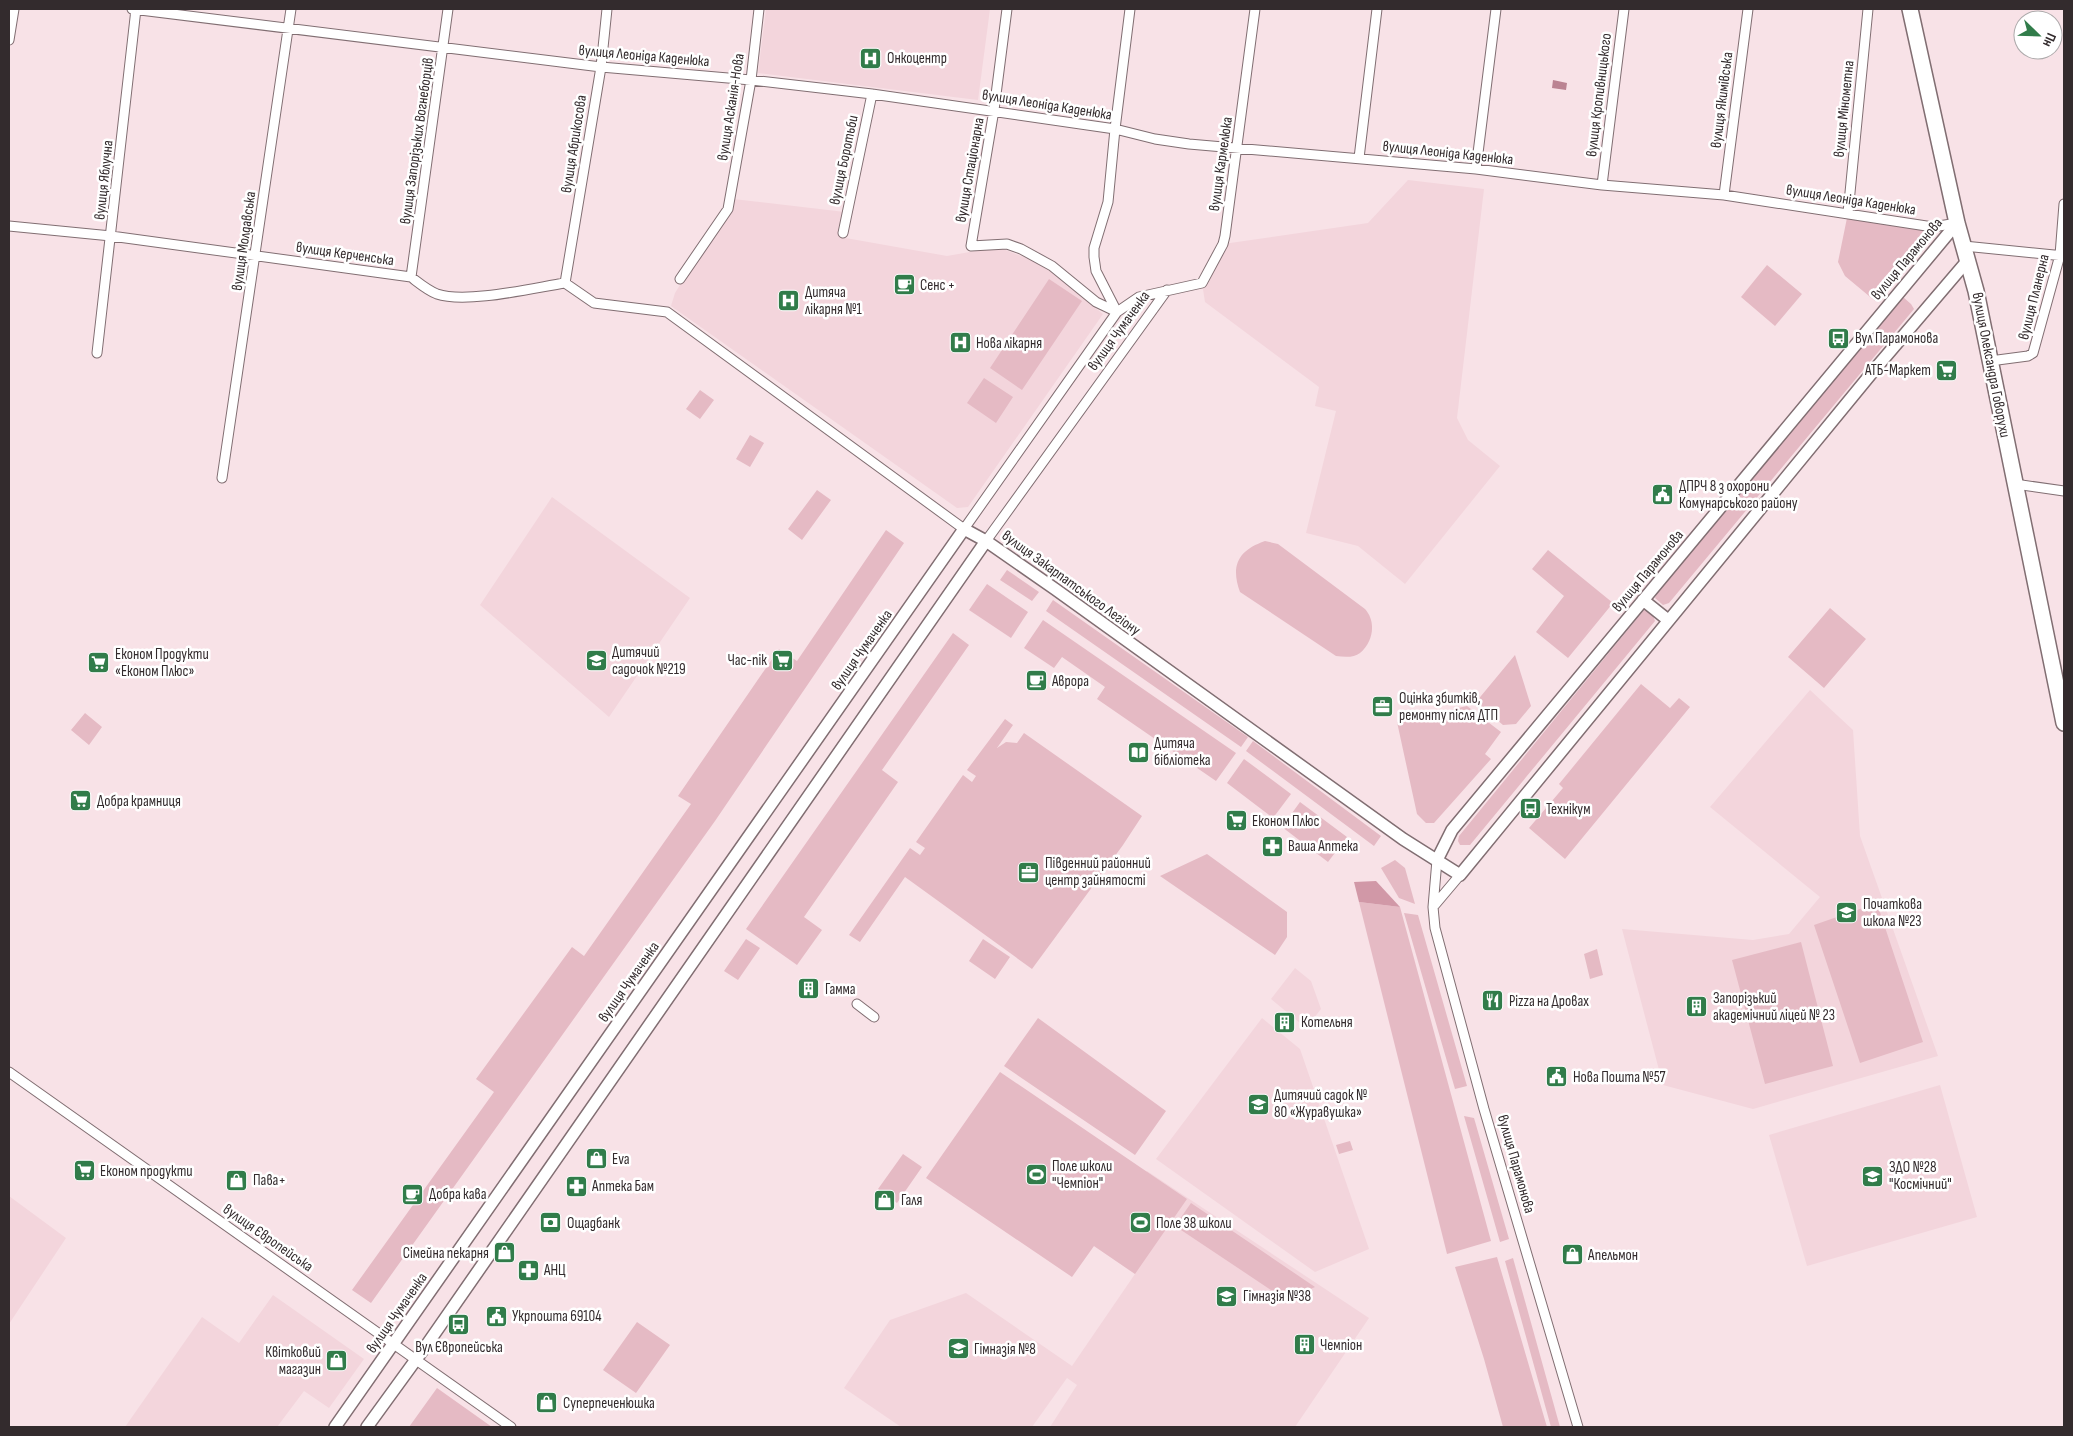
<svg xmlns="http://www.w3.org/2000/svg" width="2073" height="1436" font-family="'Sofia Sans Condensed',sans-serif">
	<rect width="100%" height="100%" fill="#f8e2e7"/>
	<!-- built -->
	<path fill="#f3d5dc" d="M 766,9 L 990,9 L 978,100 L 758,73 Z
		M 1408,180 L 1484,189 L 1457,418 L 1468,440 L 1500,466 L 1405,584 L 1358,546 L 1306,533 L 1336,411 L 1315,406 L 1319,387 L 1205,302 L 1202,283 L 1223,244 L 1368,223 Z
		M 733,199 L 845,212 L 840,237 L 947,256 L 998,247 L 1041,264 L 1103,314 L 968,507 L 957,508 L 671,306 L 675,293 Z
		M 552,497 L 690,598 L 609,717 L 480,605 Z
		M 1810,690 L 1853,730 L 1860,836 L 1938,1056 L 1753,1109 L 1663,1085 L 1622,929 L 1753,940 L 1789,934 L 1820,897 L 1710,807 Z
		M 1295,968 L 1311,981 L 1321,1009 L 1306,1028 L 1271,999 Z
		M 1262,1018 L 1300,1049 L 1369,1249 L 1315,1272 L 1156,1159 Z
		M 1940,1085 L 1977,1217 L 1807,1266 L 1769,1135 Z
		M 1147,1171 L 1369,1318 L 1295,1427 L 1050,1427 L 1077,1385 L 1067,1378 L 1032,1427 L 901,1427 L 844,1388 L 890,1320 L 966,1293 L 1072,1366 L 1135,1274 L 1094,1246 Z
		M 9,1196 L 66,1238 L 9,1324 Z
		M 273,1295 L 364,1359 L 329,1408 L 304,1391 L 277,1427 L 125,1427 L 202,1317 L 239,1343 Z"/>
	<!-- green -->
	<path fill="#e5bac4" d="M 1848,213 L 1933,227 L 1875,301 L 1845,276 L 1838,262 Z
		M 1767,265 L 1802,294 L 1775,326 L 1741,297 Z
		M 1049,279 L 1082,301 L 1022,390 L 990,368 Z
		M 1903,297 L 1911,304 L 1914,309 L 1669,603 L 1663,605 L 1655,598 L 1658,591 Z
		M 984,378 L 1013,397 L 996,423 L 967,403 Z
		M 700,390 L 714,400 L 700,419 L 686,409 Z
		M 750,435 L 764,443 L 750,467 L 736,459 Z
		M 817,490 L 831,500 L 802,540 L 788,529 Z
		M 886,530 L 904,543 L 715,821 L 371,1303 L 352,1290 L 494,1092 L 476,1079 L 572,947 L 584,956 L 679,821 L 691,804 L 678,796 L 779,649 L 797,661 Z
		M 1265,541 L 1278,544 L 1365,609 C 1376,621 1374,641 1360,653 C 1354,658 1344,657 1336,656 L 1240,592 C 1230,565 1239,550 1265,541 Z
		M 1548,550 L 1613,603 L 1568,658 L 1536,632 L 1564,596 L 1532,569 Z
		M 1007,570 L 1039,592 L 1032,601 L 1000,580 Z
		M 987,584 L 1028,612 L 1011,638 L 969,610 Z
		M 1053,600 L 1248,737 L 1241,747 L 1046,611 Z
		M 1830,608 L 1866,639 L 1824,688 L 1788,657 Z
		M 1644,610 L 1652,613 L 1655,621 L 1470,845 L 1460,845 L 1458,841 L 1459,836 Z
		M 1043,620 L 1236,753 L 1216,781 L 1097,699 L 1105,687 L 1062,657 L 1054,668 L 1024,648 Z
		M 953,633 L 969,645 L 882,770 L 898,782 L 804,917 L 822,930 L 797,965 L 746,929 Z
		M 1515,655 L 1531,706 L 1516,724 L 1503,725 L 1476,702 Z
		M 1641,684 L 1670,708 L 1679,698 L 1690,707 L 1565,859 L 1529,828 L 1563,788 L 1559,784 Z
		M 1467,706 L 1501,732 L 1485,754 L 1491,759 L 1434,823 L 1426,823 L 1417,814 L 1397,722 Z
		M 85,713 L 102,727 L 89,745 L 71,730 Z
		M 1005,719 L 1013,725 L 997,748 L 1006,742 L 1017,743 L 1024,733 L 1142,816 L 1123,845 L 1032,969 L 905,877 L 860,942 L 849,935 L 910,848 L 920,855 L 925,848 L 916,842 L 963,775 L 972,782 L 976,776 L 967,770 Z
		M 1253,741 L 1381,836 L 1374,846 L 1246,751 Z
		M 1244,759 L 1291,794 L 1273,818 L 1227,783 Z
		M 1300,802 L 1347,837 L 1328,862 L 1282,827 Z
		M 1207,854 L 1287,912 L 1287,937 L 1275,955 L 1160,876 Z
		M 1395,860 L 1405,868 L 1415,904 L 1399,898 L 1381,868 Z
		M 1359,902 L 1400,907 L 1491,1241 L 1447,1254 Z
		M 1877,903 L 1923,1042 L 1860,1063 L 1814,925 Z
		M 1404,913 L 1418,915 L 1467,1086 L 1455,1089 Z
		M 746,939 L 760,948 L 738,980 L 724,971 Z
		M 983,939 L 1010,957 L 995,979 L 969,961 Z
		M 1801,942 L 1833,1066 L 1765,1084 L 1732,960 Z
		M 1597,949 L 1603,975 L 1590,979 L 1584,954 Z
		M 1038,1018 L 1166,1111 L 1135,1155 L 1004,1066 Z
		M 1000,1072 L 1187,1199 L 1135,1274 L 1094,1246 L 1072,1277 L 926,1178 Z
		M 1464,1116 L 1474,1118 L 1509,1239 L 1500,1242 Z
		M 1350,1141 L 1353,1150 L 1339,1154 L 1336,1145 Z
		M 903,1154 L 922,1167 L 897,1203 L 878,1189 Z
		M 1191,1203 L 1315,1287 L 1286,1300 L 1175,1226 Z
		M 1497,1257 L 1547,1427 L 1503,1427 L 1484,1359 L 1455,1267 Z
		M 1513,1258 L 1560,1427 L 1551,1427 L 1505,1261 Z
		M 637,1322 L 670,1345 L 636,1393 L 603,1370 Z
		M 437,1388 L 492,1427 L 409,1427 Z"/>
	<!-- forest -->
	<path fill="#d198a7" d="M 1376,881 L 1400,907 L 1359,902 L 1354,882 Z"/>
	<!-- water -->
	<path fill="#bb8392" d="M 1553,80 L 1567,83 L 1566,90 L 1552,88 Z"/>
	<g fill="none" stroke-linecap="round" stroke-linejoin="round">
		<defs>
			<path id="minor" d="M 132,9 L 601,67 L 751,80 L 872,94 L 1115,129 L 1155,139 L 1189,144 L 1476,169 L 1602,185 L 1724,195 L 1933,227 L 1957,223
				M 1007,9 L 994,110 L 971,246 L 1007,244 L 1021,249 L 1052,266 L 1096,302 L 1117,312
				M 9,40 L 14,9
				M 1359,158 L 1377,9
				M 1476,169 L 1496,9
				M 1602,185 L 1624,9
				M 1724,195 L 1748,9
				M 1848,213 L 1868,9
				M 9,226 L 111,236 L 411,277 C 419,283 427,290 437,294 C 466,304 533,288 565,283 L 594,303 L 667,312 L 964,529 L 1117,312 L 1139,297 L 1202,283 L 1223,244 L 1225,236 L 1255,9
				M 843,233 L 872,94
				M 1964,246 L 2064,256
				M 411,277 L 448,9
				M 680,279 L 728,209 L 751,80 L 759,9
				M 565,283 L 601,67 L 607,9
				M 1117,312 L 1096,271 L 1094,257 L 1094,248 L 1108,202 L 1115,129 L 1130,9
				M 97,353 L 136,9
				M 1990,361 L 2028,356 L 2033,353 L 2060,255 L 2064,204
				M 222,478 L 291,9
				M 2015,484 L 2064,491
				M 986,541 L 1167,290
				M 1437,860 L 1433,907 L 1435,928 L 1484,1109 L 1578,1427
				M 1433,907 L 1460,875
				M 857,1004 L 874,1017
				M 9,1072 L 511,1427"/>
			<path id="tertiary" d="M 1643,600 L 1668,620
				M 1437,860 L 1452,830 L 1957,223
				M 335,1427 L 964,529 L 986,541 L 1055,589 L 1403,839 L 1460,875 L 1875,369 L 1968,260
				M 367,1427 L 428,1343 L 986,541"/>
			<path id="primary" d="M 1910,9 L 1957,223 L 1976,291 L 2064,723"/>
		</defs>
		<!-- minor casing -->
		<use href="#minor" stroke="#816e72" stroke-width="11"/>
		<!-- tertiary casing -->
		<use href="#tertiary" stroke="#816e72" stroke-width="14"/>
		<!-- primary casing -->
		<use href="#primary" stroke="#816e72" stroke-width="18"/>
		<!-- minor -->
		<use href="#minor" stroke="#fff" stroke-width="9"/>
		<!-- tertiary -->
		<use href="#tertiary" stroke="#fff" stroke-width="11"/>
		<!-- primary -->
		<use href="#primary" stroke="#fff" stroke-width="15"/>
	</g>
	<!-- icons -->
	<defs>
		<symbol id="hospital-square" viewBox="-11 -11 22 22"><rect x="-9" y="-9" width="18" height="18" rx="4" fill="#317c4a" stroke="#fff"/><path d="M-5-5h3v3.5h4V-5h3V5h-3V1.5h-4V5h-3Z" fill="#fff"/></symbol>
		<symbol id="cafe-square" viewBox="-11 -11 22 22"><rect x="-9" y="-9" width="18" height="18" rx="4" fill="#317c4a" stroke="#fff"/><path d="M-5.5-4.5H6V0H3Q3 3.5 0 3.5H-2.5Q-5.5 3.5-5.5 0ZM3-3.2v2h1.7v-2ZM-6 4.5H4V6H-6Z" fill="#fff"/></symbol>
		<symbol id="bus-square" viewBox="-11 -11 22 22"><rect x="-9" y="-9" width="18" height="18" rx="4" fill="#317c4a" stroke="#fff"/><path d="M-5-6H5V4H4V6H2V4H-2V6H-4V4H-5ZM-3.5-4V0h7V-4ZM-3.5 1.2v1.5H-2V1.2ZM2 1.2v1.5H3.5V1.2Z" fill="#fff"/></symbol>
		<symbol id="supermarket-square" viewBox="-11 -11 22 22"><rect x="-9" y="-9" width="18" height="18" rx="4" fill="#317c4a" stroke="#fff"/><path d="M-6-5.5h2.5l.6 2H6L4.5 2H-2.5L-4.4-4H-6ZM-1.5 3.2a1.3 1.3 0 1 0 .1 0ZM3 3.2a1.3 1.3 0 1 0 .1 0Z" fill="#fff"/></symbol>
		<symbol id="civic-square" viewBox="-11 -11 22 22"><rect x="-9" y="-9" width="18" height="18" rx="4" fill="#317c4a" stroke="#fff"/><path d="M-.6-6.5H3V-4.5H.6V-3L4-1V1h2V6H-6V1h2V-1L-.6-3ZM-1.2 2.5V6h2.4V2.5Z" fill="#fff"/></symbol>
		<symbol id="school-square" viewBox="-11 -11 22 22"><rect x="-9" y="-9" width="18" height="18" rx="4" fill="#317c4a" stroke="#fff"/><path d="M0-5L7-2L0 1L-7-2ZM-4 1L0 2.5L4 1V4Q0 6-4 4Z" fill="#fff"/></symbol>
		<symbol id="office-square" viewBox="-11 -11 22 22"><rect x="-9" y="-9" width="18" height="18" rx="4" fill="#317c4a" stroke="#fff"/><path d="M-6-3h4V-5.5h4V-3h4V5H-6ZM-1-4.5V-3h2v-1.5ZM-6 0V1H6V0Z" fill="#fff"/></symbol>
		<symbol id="library-square" viewBox="-11 -11 22 22"><rect x="-9" y="-9" width="18" height="18" rx="4" fill="#317c4a" stroke="#fff"/><path d="M-6-4Q-3-5.5-.7-3.5V5Q-3 3-6 4ZM6-4Q3-5.5 .7-3.5V5Q3 3 6 4Z" fill="#fff"/></symbol>
		<symbol id="pharmacy-square" viewBox="-11 -11 22 22"><rect x="-9" y="-9" width="18" height="18" rx="4" fill="#317c4a" stroke="#fff"/><path d="M-2-6h4v4h4v4h-4v4h-4v-4h-4v-4h4Z" fill="#fff"/></symbol>
		<symbol id="building-square" viewBox="-11 -11 22 22"><rect x="-9" y="-9" width="18" height="18" rx="4" fill="#317c4a" stroke="#fff"/><path d="M-4-6H4V6H1V3H-1V6H-4ZM-2.5-4.3h1.7v1.8h-1.7ZM.8-4.3h1.7v1.8H.8ZM-2.5-1h1.7V.8h-1.7ZM.8-1h1.7V.8H.8Z" fill="#fff"/></symbol>
		<symbol id="restaurant-square" viewBox="-11 -11 22 22"><rect x="-9" y="-9" width="18" height="18" rx="4" fill="#317c4a" stroke="#fff"/><path d="M-5-6h1v4h1v-4h1v4h1v-4h1v5L-1.5 .5V6h-2V.5L-5-1ZM5-6V6H3V1.5H1.5Q1.5-4 5-6Z" fill="#fff"/></symbol>
		<symbol id="shop-square" viewBox="-11 -11 22 22"><rect x="-9" y="-9" width="18" height="18" rx="4" fill="#317c4a" stroke="#fff"/><path d="M-5-2.5h2.3a2.7 3.5 0 0 1 5.4 0H5L5.5 6h-11ZM-1.5-2.5h3a1.5 2.3 0 0 0-3 0Z" fill="#fff"/></symbol>
		<symbol id="stadium-square" viewBox="-11 -11 22 22"><rect x="-9" y="-9" width="18" height="18" rx="4" fill="#317c4a" stroke="#fff"/><path d="M0-5a6.5 5 0 1 0 0 10a6.5 5 0 1 0 0-10ZM-3.5-1.8h7v3.6h-7Z" fill="#fff"/></symbol>
		<symbol id="bank-square" viewBox="-11 -11 22 22"><rect x="-9" y="-9" width="18" height="18" rx="4" fill="#317c4a" stroke="#fff"/><path d="M-6-4H6V4H-6ZM0-2.3a2.3 2.3 0 1 0 0 4.6a2.3 2.3 0 1 0 0-4.6Z" fill="#fff"/></symbol>
	</defs>
	<g fill-rule="evenodd">
		<use href="#hospital-square" x="858" y="46" width="25" height="25"/>
		<use href="#cafe-square" x="892" y="272" width="25" height="25"/>
		<use href="#hospital-square" x="776" y="288" width="25" height="25"/>
		<use href="#bus-square" x="1826" y="326" width="25" height="25"/>
		<use href="#hospital-square" x="948" y="330" width="25" height="25"/>
		<use href="#supermarket-square" x="1934" y="358" width="25" height="25"/>
		<use href="#civic-square" x="1650" y="482" width="25" height="25"/>
		<use href="#supermarket-square" x="770" y="648" width="25" height="25"/>
		<use href="#school-square" x="584" y="648" width="25" height="25"/>
		<use href="#supermarket-square" x="86" y="650" width="25" height="25"/>
		<use href="#cafe-square" x="1024" y="668" width="25" height="25"/>
		<use href="#office-square" x="1370" y="694" width="25" height="25"/>
		<use href="#library-square" x="1126" y="740" width="25" height="25"/>
		<use href="#supermarket-square" x="68" y="788" width="25" height="25"/>
		<use href="#bus-square" x="1518" y="796" width="25" height="25"/>
		<use href="#supermarket-square" x="1224" y="808" width="25" height="25"/>
		<use href="#pharmacy-square" x="1260" y="834" width="25" height="25"/>
		<use href="#office-square" x="1016" y="860" width="25" height="25"/>
		<use href="#school-square" x="1834" y="900" width="25" height="25"/>
		<use href="#building-square" x="796" y="976" width="25" height="25"/>
		<use href="#restaurant-square" x="1480" y="988" width="25" height="25"/>
		<use href="#building-square" x="1684" y="994" width="25" height="25"/>
		<use href="#building-square" x="1272" y="1010" width="25" height="25"/>
		<use href="#civic-square" x="1544" y="1064" width="25" height="25"/>
		<use href="#school-square" x="1246" y="1092" width="25" height="25"/>
		<use href="#shop-square" x="584" y="1146" width="25" height="25"/>
		<use href="#supermarket-square" x="72" y="1158" width="25" height="25"/>
		<use href="#stadium-square" x="1024" y="1162" width="25" height="25"/>
		<use href="#school-square" x="1860" y="1164" width="25" height="25"/>
		<use href="#shop-square" x="224" y="1168" width="25" height="25"/>
		<use href="#pharmacy-square" x="564" y="1174" width="25" height="25"/>
		<use href="#cafe-square" x="400" y="1182" width="25" height="25"/>
		<use href="#shop-square" x="872" y="1188" width="25" height="25"/>
		<use href="#bank-square" x="538" y="1210" width="25" height="25"/>
		<use href="#stadium-square" x="1128" y="1210" width="25" height="25"/>
		<use href="#shop-square" x="492" y="1240" width="25" height="25"/>
		<use href="#shop-square" x="1560" y="1242" width="25" height="25"/>
		<use href="#pharmacy-square" x="516" y="1258" width="25" height="25"/>
		<use href="#school-square" x="1214" y="1284" width="25" height="25"/>
		<use href="#civic-square" x="484" y="1304" width="25" height="25"/>
		<use href="#bus-square" x="446" y="1312" width="25" height="25"/>
		<use href="#building-square" x="1292" y="1332" width="25" height="25"/>
		<use href="#school-square" x="946" y="1336" width="25" height="25"/>
		<use href="#shop-square" x="324" y="1348" width="25" height="25"/>
		<use href="#shop-square" x="534" y="1390" width="25" height="25"/>
	</g>
	<g text-anchor="middle" dominant-baseline="central" stroke-width="5" stroke-linejoin="round" paint-order="stroke">
		<!-- street labels -->
		<g font-size="15" fill="#332b2d" stroke="#fff">
			<text transform="translate(644 56) rotate(5)">вулиця Леоніда Каденюка</text>
			<text transform="translate(1599 95) rotate(-83)">вулиця Кропивницького</text>
			<text transform="translate(1722 100) rotate(-83)">вулиця Якимівська</text>
			<text transform="translate(1047 105) rotate(9)">вулиця Леоніда Каденюка</text>
			<text transform="translate(731 107) rotate(-81)">вулиця Асканія-Нова</text>
			<text transform="translate(1844 109) rotate(-84)">вулиця Мінометна</text>
			<text transform="translate(417 141) rotate(-82)">вулиця Запорізьких Вогнеборців</text>
			<text transform="translate(574 144) rotate(-81)">вулиця Абрикосова</text>
			<text transform="translate(1448 153) rotate(6)">вулиця Леоніда Каденюка</text>
			<text transform="translate(844 160) rotate(-78)">вулиця Боротьби</text>
			<text transform="translate(1221 164) rotate(-82)">вулиця Кармелюка</text>
			<text transform="translate(970 170) rotate(-80)">вулиця Стаціонарна</text>
			<text transform="translate(104 180) rotate(-84)">вулиця Яблучна</text>
			<text transform="translate(1851 200) rotate(9)">вулиця Леоніда Каденюка</text>
			<text transform="translate(244 241) rotate(-82)">вулиця Молдавська</text>
			<text transform="translate(345 254) rotate(8)">вулиця Керченська</text>
			<text transform="translate(1907 259) rotate(-50)">вулиця Парамонова</text>
			<text transform="translate(2034 297) rotate(-76)">вулиця Планерна</text>
			<text transform="translate(1119 331) rotate(-54)">вулиця Чумаченка</text>
			<text transform="translate(1991 365) rotate(79)">вулиця Олександра Говорухи</text>
			<text transform="translate(1648 571) rotate(-50)">вулиця Парамонова</text>
			<text transform="translate(1071 583) rotate(36)">вулиця Закарпатського Легіону</text>
			<text transform="translate(862 650) rotate(-55)">вулиця Чумаченка</text>
			<text transform="translate(629 982) rotate(-55)">вулиця Чумаченка</text>
			<text transform="translate(1516 1164) rotate(74)">вулиця Парамонова</text>
			<text transform="translate(268 1238) rotate(35)">вулиця Європейська</text>
			<text transform="translate(397 1313) rotate(-55)">вулиця Чумаченка</text>
		</g>
		<!-- poi labels -->
		<g font-size="15" fill="#332b2d" stroke="#fff" text-anchor="start">
			<text x="887" y="58">Онкоцентр</text>
			<text x="920" y="285">Сенс +</text>
			<text x="805" y="292">Дитяча<tspan x="805" dy="17">лікарня №1</tspan></text>
			<text x="1855" y="338">Вул Парамонова</text>
			<text x="976" y="343">Нова лікарня</text>
			<text x="1931" y="370" text-anchor="end">АТБ-Маркет</text>
			<text x="1679" y="486">ДПРЧ 8 з охорони<tspan x="1679" dy="17">Комунарського району</tspan></text>
			<text x="612" y="652">Дитячий<tspan x="612" dy="17">садочок №219</tspan></text>
			<text x="115" y="654">Економ Продукти<tspan x="115" dy="17">«Економ Плюс»</tspan></text>
			<text x="767" y="660" text-anchor="end">Час-пік</text>
			<text x="1052" y="681">Аврора</text>
			<text x="1399" y="698">Оцінка збитків,<tspan x="1399" dy="17">ремонту після ДТП</tspan></text>
			<text x="1154" y="743">Дитяча<tspan x="1154" dy="17">бібліотека</tspan></text>
			<text x="97" y="801">Добра крамниця</text>
			<text x="1546" y="809">Технікум</text>
			<text x="1252" y="821">Економ Плюс</text>
			<text x="1288" y="846">Ваша Аптека</text>
			<text x="1045" y="863">Південний районний<tspan x="1045" dy="17">центр зайнятості</tspan></text>
			<text x="1863" y="904">Початкова<tspan x="1863" dy="17">школа №23</tspan></text>
			<text x="825" y="989">Гамма</text>
			<text x="1713" y="998">Запорізький<tspan x="1713" dy="17">академічний ліцей № 23</tspan></text>
			<text x="1509" y="1001">Pizza на Дровах</text>
			<text x="1301" y="1022">Котельня</text>
			<text x="1573" y="1077">Нова Пошта №57</text>
			<text x="1274" y="1095">Дитячий садок №<tspan x="1274" dy="17">80 «Журавушка»</tspan></text>
			<text x="612" y="1159">Eva</text>
			<text x="1052" y="1166">Поле школи<tspan x="1052" dy="17">"Чемпіон"</tspan></text>
			<text x="1889" y="1167">ЗДО №28<tspan x="1889" dy="17">"Космічний"</tspan></text>
			<text x="100" y="1171">Економ продукти</text>
			<text x="253" y="1180">Пава+</text>
			<text x="592" y="1186">Аптека Бам</text>
			<text x="429" y="1194">Добра кава</text>
			<text x="901" y="1200">Галя</text>
			<text x="567" y="1223">Ощадбанк</text>
			<text x="1156" y="1223">Поле 38 школи</text>
			<text x="489" y="1253" text-anchor="end">Сімейна пекарня</text>
			<text x="1588" y="1255">Апельмон</text>
			<text x="544" y="1270">АНЦ</text>
			<text x="1243" y="1296">Гімназія №38</text>
			<text x="512" y="1316">Укрпошта 69104</text>
			<text x="1320" y="1345">Чемпіон</text>
			<text x="459" y="1347" text-anchor="middle">Вул Європейська</text>
			<text x="974" y="1349">Гімназія №8</text>
			<text x="321" y="1352" text-anchor="end">Квітковий<tspan x="321" dy="17">магазин</tspan></text>
			<text x="563" y="1403">Суперпеченюшка</text>
		</g>
	</g>
	<!-- border -->
	<rect width="2073" height="1436" fill="none" stroke="#332b2d" stroke-width="20"/>
	<!-- north arrow -->
	<g transform="translate(2038 35) rotate(113)"><circle r="24" fill="#ffffff" stroke="#adaaab"/>
	<path d="M0-4L9 19L0 12L-9 19Z" fill="#317c4a"/>
	<text y="-8" font-size="14" font-weight="bold" text-anchor="middle" fill="#332b2d">Пн</text>
	</g>
</svg>
